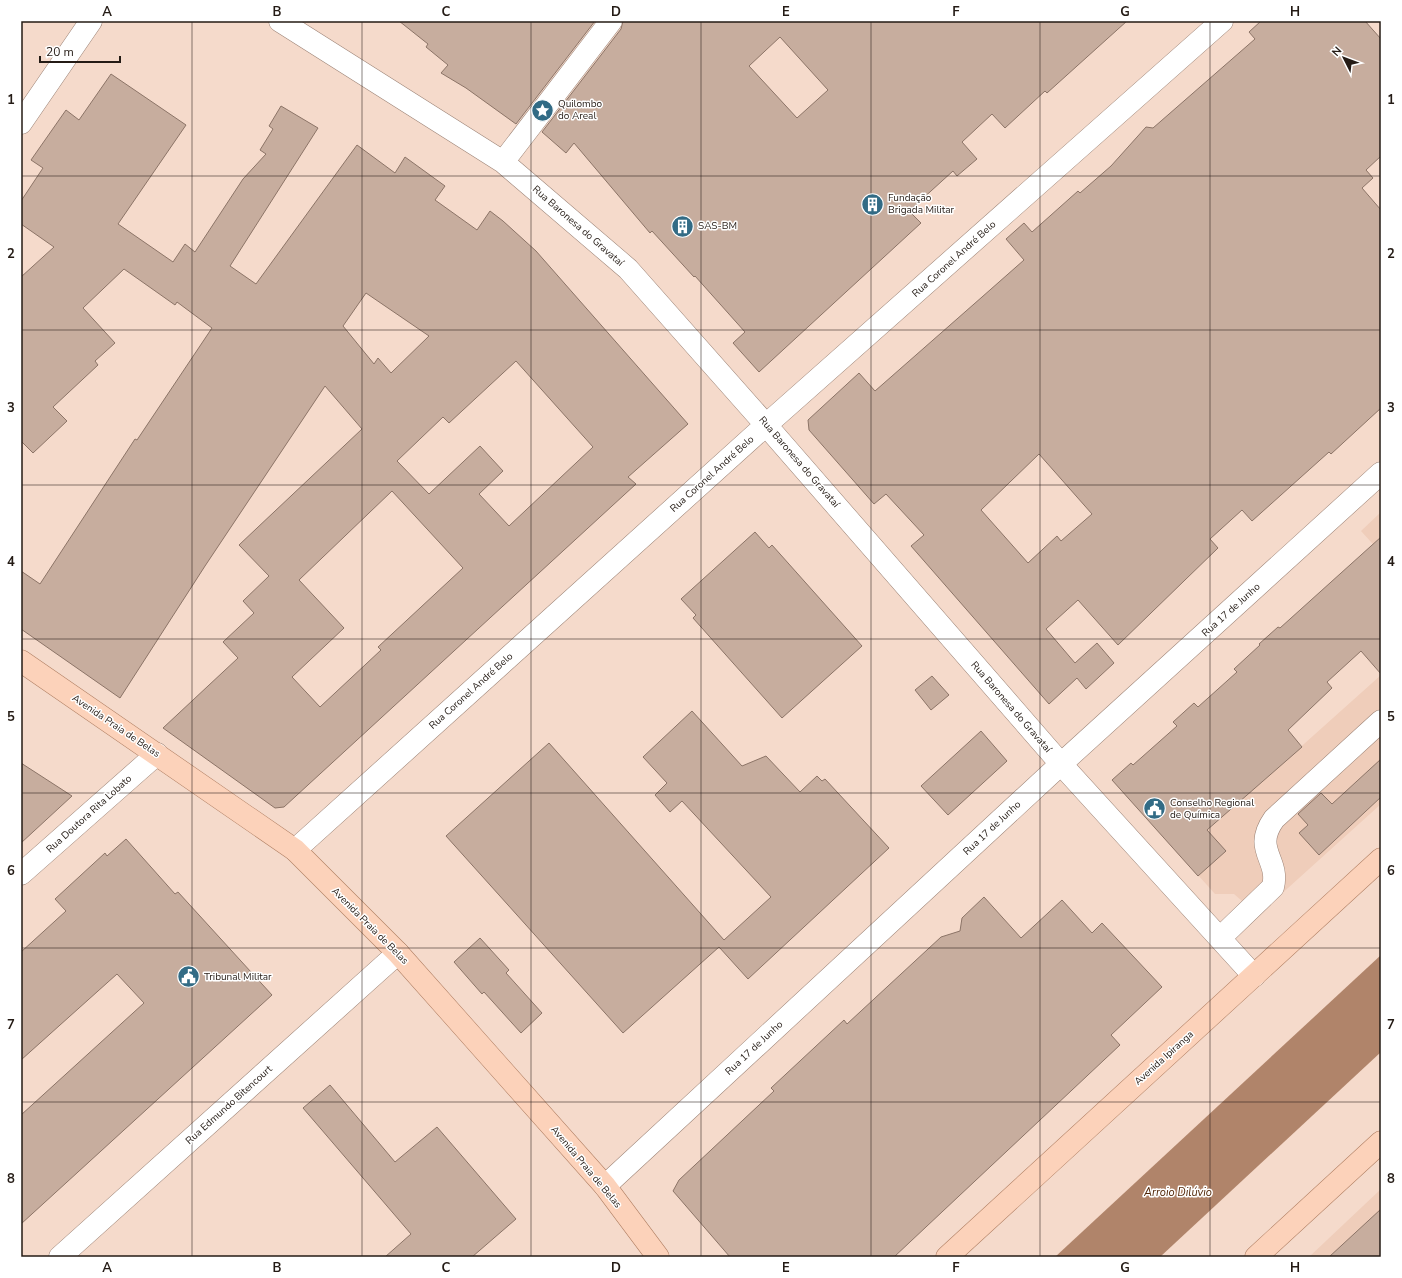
<svg xmlns="http://www.w3.org/2000/svg" width="1402" height="1278" font-family="'Nunito Sans',sans-serif">
	<rect width="100%" height="100%" fill="#f5dacb"/>
	<!-- built -->
	<path fill="#efcdba" d="M 1381,512 L 1381,553 L 1361,531 Z
		M 1381,675 L 1381,804 L 1258,915 L 1234,894 L 1215,894 L 1180,855 Z
		M 1381,1189 L 1381,1257 L 1309,1257 Z"/>
	<!-- water -->
	<path fill="#b0846a" d="M 1381,955 L 1381,1052 L 1160,1257 L 1055,1257 Z"/>
	<!-- building -->
	<path fill="#c7ad9e" stroke="#8c7467" fill-rule="evenodd" d="M 399,21 L 595,21 L 516,124 L 466,88 L 441,73 L 448,65 L 426,47 L 428,44 Z
		M 623,21 L 1127,21 L 1047,93 L 1045,91 L 1005,128 L 992,114 L 962,142 L 977,159 L 957,176 L 953,171 L 909,211 L 921,223 L 759,372 L 733,343 L 745,332 L 695,276 L 694,277 L 652,231 L 650,233 L 574,143 L 566,153 L 542,132 L 621,29 ZM 780,37 L 828,90 L 797,118 L 749,66 Z
		M 1261,21 L 1365,21 L 1381,39 L 1381,156 L 1366,170 L 1373,178 L 1362,188 L 1381,210 L 1381,408 L 1331,454 L 1329,452 L 1252,521 L 1242,510 L 1210,539 L 1218,548 L 1118,645 L 1078,600 L 1046,629 L 1075,663 L 1097,643 L 1114,663 L 1086,689 L 1077,678 L 1049,704 L 911,546 L 924,535 L 886,494 L 874,504 L 809,430 L 808,420 L 859,373 L 875,391 L 982,297 L 1024,260 L 1006,239 L 1024,223 L 1032,232 L 1078,191 L 1080,193 L 1111,166 L 1146,127 L 1153,128 L 1255,39 L 1249,32 ZM 1039,454 L 1092,514 L 1061,541 L 1057,536 L 1028,563 L 981,510 Z
		M 111,74 L 186,125 L 118,224 L 173,262 L 185,244 L 195,252 L 243,179 L 266,154 L 260,150 L 273,129 L 269,126 L 281,106 L 318,128 L 230,266 L 256,284 L 357,145 L 395,173 L 405,157 L 445,186 L 435,200 L 477,230 L 490,211 L 503,221 L 536,251 L 688,424 L 628,477 L 636,484 L 284,807 L 275,808 L 163,728 L 238,658 L 223,642 L 254,613 L 243,601 L 269,576 L 239,545 L 362,429 L 325,386 L 205,566 L 120,698 L 21,629 L 21,571 L 40,584 L 135,439 L 137,440 L 212,328 L 177,302 L 175,305 L 124,269 L 83,308 L 115,343 L 95,361 L 98,365 L 53,407 L 67,421 L 33,453 L 21,441 L 21,277 L 54,247 L 21,224 L 21,201 L 43,168 L 31,160 L 66,110 L 79,120 ZM 366,293 L 429,336 L 391,373 L 378,358 L 374,364 L 343,326 ZM 516,361 L 593,447 L 509,526 L 479,494 L 503,471 L 480,446 L 429,494 L 397,461 L 443,417 L 449,423 ZM 392,491 L 463,568 L 378,647 L 381,650 L 320,707 L 292,677 L 344,628 L 299,580 Z
		M 755,532 L 769,548 L 772,545 L 862,646 L 782,718 L 693,618 L 696,615 L 681,599 Z
		M 1381,537 L 1381,674 L 1361,651 L 1327,682 L 1332,688 L 1288,730 L 1302,747 L 1207,830 L 1226,851 L 1198,876 L 1112,780 L 1131,763 L 1133,765 L 1177,726 L 1173,722 L 1194,703 L 1198,707 L 1237,672 L 1234,669 L 1260,645 L 1259,644 L 1278,627 L 1280,628 Z
		M 932,676 L 949,695 L 931,710 L 915,690 Z
		M 692,711 L 742,766 L 766,756 L 800,792 L 817,776 L 822,781 L 825,779 L 889,848 L 748,979 L 719,947 L 623,1033 L 446,836 L 549,743 L 724,940 L 771,897 L 682,801 L 670,812 L 655,795 L 667,783 L 643,757 Z
		M 981,731 L 1007,761 L 948,815 L 921,786 Z
		M 1381,759 L 1381,797 L 1319,855 L 1299,833 L 1308,825 L 1298,814 L 1321,793 L 1332,804 Z
		M 21,763 L 72,796 L 21,843 Z
		M 126,839 L 175,894 L 178,892 L 272,995 L 21,1224 L 21,1115 L 144,1003 L 117,974 L 21,1060 L 21,952 L 66,911 L 55,899 L 105,853 L 107,856 Z
		M 984,897 L 1021,938 L 1062,900 L 1092,933 L 1102,923 L 1162,987 L 1111,1035 L 1120,1045 L 894,1257 L 730,1257 L 673,1191 L 679,1180 L 774,1091 L 771,1088 L 844,1020 L 847,1024 L 941,937 L 960,931 L 962,918 Z
		M 480,938 L 509,970 L 506,973 L 542,1013 L 521,1033 L 484,992 L 482,994 L 454,962 Z
		M 330,1085 L 395,1162 L 437,1127 L 516,1219 L 472,1257 L 385,1257 L 411,1234 L 303,1108 Z
		M 1381,1209 L 1381,1257 L 1329,1257 Z"/>
	<g fill="none" stroke-linecap="round" stroke-linejoin="round">
		<defs>
			<path id="minor" d="M 280,21 L 503,162 L 628,269 L 766,425 L 1061,764 L 1254,976
				M 21,123 L 91,21
				M 503,162 L 611,21
				M 295,850 L 766,425 L 1222,21
				M 21,874 L 157,754
				M 1220,938 L 1273,887 C 1280,859 1252,850 1274,819 L 1381,721
				M 605,1186 L 1061,764 L 1381,473
				M 60,1257 L 398,953"/>
			<path id="major" d="M 21,661 L 295,850 L 398,953 L 605,1186 L 658,1257
				M 947,1257 L 1381,859
				M 1256,1257 L 1381,1142"/>
		</defs>
		<!-- minor casing -->
		<use href="#minor" stroke="#9c8376" stroke-width="23"/>
		<!-- major casing -->
		<use href="#major" stroke="#af7e62" stroke-width="23"/>
		<!-- minor -->
		<use href="#minor" stroke="#fff" stroke-width="22"/>
		<!-- major -->
		<use href="#major" stroke="#fcd2ba" stroke-width="22"/>
	</g>
	<!-- grid -->
	<path fill="none" stroke="#241b15" stroke-width="1" stroke-opacity="0.55" d="M 192,21 L 192,1257M 362,21 L 362,1257M 531,21 L 531,1257M 701,21 L 701,1257M 871,21 L 871,1257M 1040,21 L 1040,1257M 1210,21 L 1210,1257M 21,176 L 1381,176M 21,330 L 1381,330M 21,485 L 1381,485M 21,639 L 1381,639M 21,793 L 1381,793M 21,948 L 1381,948M 21,1102 L 1381,1102"/>
	<!-- icons -->
	<defs>
		<symbol id="sight-disc" viewBox="-11 -11 22 22"><circle r="9.5" fill="#326b85" stroke="#fff"/><path d="M0-6L1.8-2.2L6-1.7L2.9 1.2L3.7 5.4L0 3.3L-3.7 5.4L-2.9 1.2L-6-1.7L-1.8-2.2Z" fill="#fff"/></symbol>
		<symbol id="building-disc" viewBox="-11 -11 22 22"><circle r="9.5" fill="#326b85" stroke="#fff"/><path d="M-4-6H4V6H1V3H-1V6H-4ZM-2.5-4.3h1.7v1.8h-1.7ZM.8-4.3h1.7v1.8H.8ZM-2.5-1h1.7V.8h-1.7ZM.8-1h1.7V.8H.8Z" fill="#fff"/></symbol>
		<symbol id="civic-disc" viewBox="-11 -11 22 22"><circle r="9.5" fill="#326b85" stroke="#fff"/><path d="M-.6-6.5H3V-4.5H.6V-3L4-1V1h2V6H-6V1h2V-1L-.6-3ZM-1.2 2.5V6h2.4V2.5Z" fill="#fff"/></symbol>
	</defs>
	<g fill-rule="evenodd">
		<use href="#sight-disc" x="530" y="98" width="25" height="25"/>
		<use href="#building-disc" x="860" y="192" width="25" height="25"/>
		<use href="#building-disc" x="670" y="214" width="25" height="25"/>
		<use href="#civic-disc" x="1142" y="796" width="25" height="25"/>
		<use href="#civic-disc" x="176" y="964" width="25" height="25"/>
	</g>
	<g text-anchor="middle" dominant-baseline="central" stroke-width="3" stroke-linejoin="round" paint-order="stroke">
		<!-- poi labels -->
		<g font-size="10" fill="#241b15" stroke="#fff" text-anchor="start">
			<text x="558" y="104">Quilombo<tspan x="558" dy="12">do Areal</tspan></text>
			<text x="888" y="198">Fundação<tspan x="888" dy="12">Brigada Militar</tspan></text>
			<text x="698" y="226">SAS-BM</text>
			<text x="1170" y="803">Conselho Regional<tspan x="1170" dy="12">de Química</tspan></text>
			<text x="204" y="977">Tribunal Militar</text>
		</g>
		<!-- street labels -->
		<g font-size="10" fill="#241b15" stroke="#fff">
			<text transform="translate(578 226) rotate(41)">Rua Baronesa do Gravataí</text>
			<text transform="translate(954 259) rotate(-42)">Rua Coronel André Belo</text>
			<text transform="translate(799 462) rotate(49)">Rua Baronesa do Gravataí</text>
			<text transform="translate(712 474) rotate(-42)">Rua Coronel André Belo</text>
			<text transform="translate(1231 610) rotate(-42)">Rua 17 de Junho</text>
			<text transform="translate(471 691) rotate(-42)">Rua Coronel André Belo</text>
			<text transform="translate(1011 707) rotate(49)">Rua Baronesa do Gravataí</text>
			<text transform="translate(116 726) rotate(34)">Avenida Praia de Belas</text>
			<text transform="translate(89 814) rotate(-42)">Rua Doutora Rita Lobato</text>
			<text transform="translate(992 828) rotate(-43)">Rua 17 de Junho</text>
			<text transform="translate(370 926) rotate(45)">Avenida Praia de Belas</text>
			<text transform="translate(754 1048) rotate(-43)">Rua 17 de Junho</text>
			<text transform="translate(1164 1058) rotate(-42)">Avenida Ipiranga</text>
			<text transform="translate(229 1105) rotate(-42)">Rua Edmundo Bitencourt</text>
			<text transform="translate(586 1167) rotate(50)">Avenida Praia de Belas</text>
		</g>
		<!-- water labels -->
		<g font-size="11" font-style="italic" fill="#512506" stroke="#fff">
			<text x="1178" y="1192">Arroio Dilúvio</text>
		</g>
	</g>
	<!-- border -->
	<rect width="1402" height="1278" fill="none" stroke="#ffffff" stroke-width="44"/>
	<!-- north arrow -->
	<g transform="translate(1344 58) rotate(312)" stroke="#ffffff" stroke-width="3" paint-order="stroke">
	<path d="M0-3L7 15L0 10L-7 15Z" fill="#241b15"/>
	<text y="-6" font-size="11" font-weight="bold" text-anchor="middle" fill="#241b15">N</text>
	</g>
	<!-- scale -->
	<path d="M40 56v6h80v-6" fill="none" stroke="#241b15" stroke-width="2"/>
	<text x="46" y="56" font-size="12" fill="#241b15" stroke="#ffffff" stroke-width="3" paint-order="stroke">20 m</text>
	<rect x="22" y="22" width="1358" height="1234" fill="none" stroke="#241b15" stroke-width="1.5"/>
	<g font-size="13" text-anchor="middle" font-weight="bold" fill="#241b15">
		<text x="107" y="16">A</text>
		<text x="277" y="16">B</text>
		<text x="446" y="16">C</text>
		<text x="616" y="16">D</text>
		<text x="786" y="16">E</text>
		<text x="956" y="16">F</text>
		<text x="1125" y="16">G</text>
		<text x="1295" y="16">H</text>
		<text x="11" y="104">1</text>
		<text x="1391" y="104">1</text>
		<text x="11" y="258">2</text>
		<text x="1391" y="258">2</text>
		<text x="11" y="412">3</text>
		<text x="1391" y="412">3</text>
		<text x="11" y="566">4</text>
		<text x="1391" y="566">4</text>
		<text x="11" y="721">5</text>
		<text x="1391" y="721">5</text>
		<text x="11" y="875">6</text>
		<text x="1391" y="875">6</text>
		<text x="11" y="1029">7</text>
		<text x="1391" y="1029">7</text>
		<text x="11" y="1183">8</text>
		<text x="1391" y="1183">8</text>
		<text x="107" y="1272">A</text>
		<text x="277" y="1272">B</text>
		<text x="446" y="1272">C</text>
		<text x="616" y="1272">D</text>
		<text x="786" y="1272">E</text>
		<text x="956" y="1272">F</text>
		<text x="1125" y="1272">G</text>
		<text x="1295" y="1272">H</text>
	</g>
</svg>
